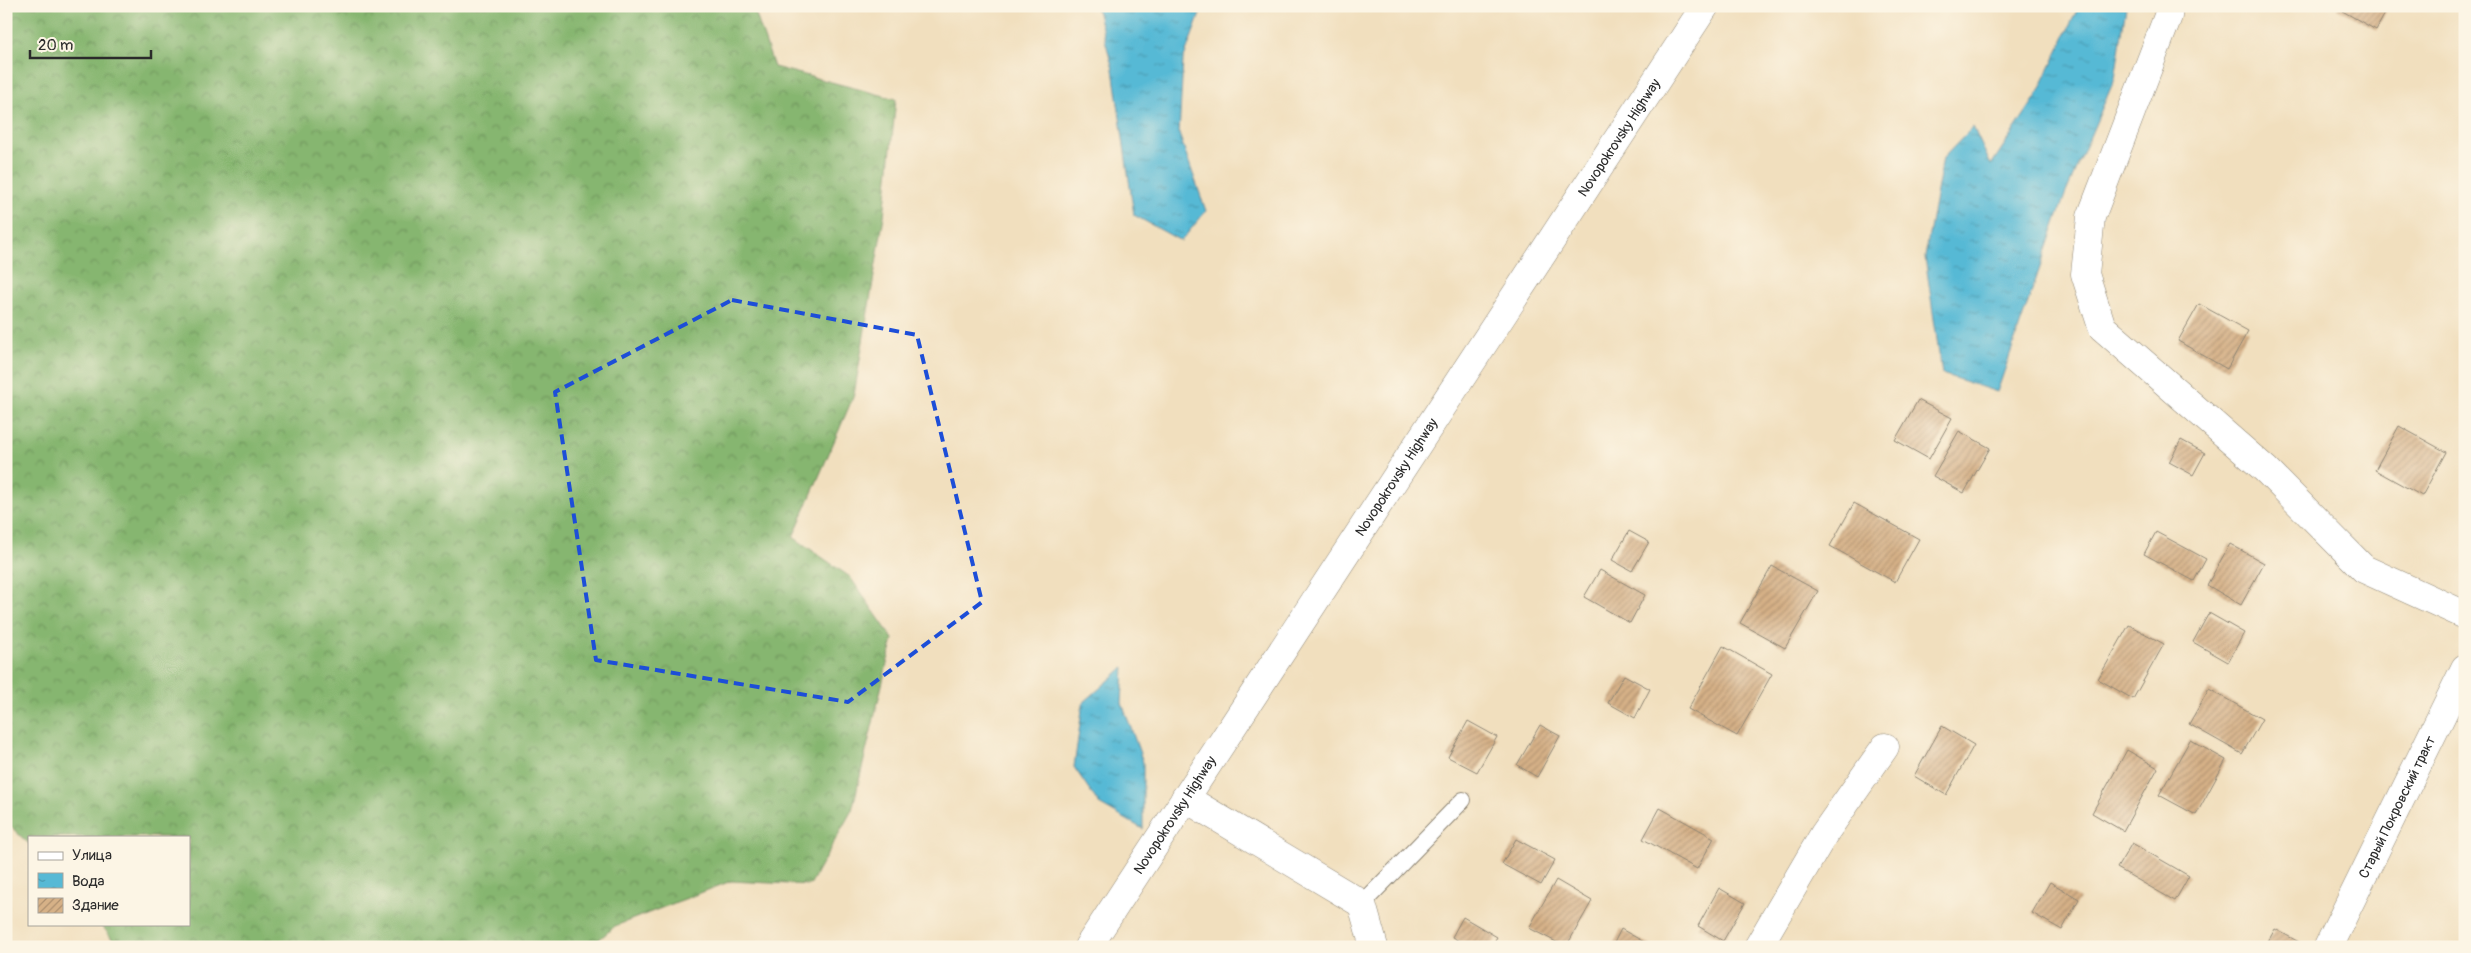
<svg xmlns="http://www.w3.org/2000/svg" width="2471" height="953" font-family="Pangolin,sans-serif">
	<defs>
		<pattern id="forest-crowns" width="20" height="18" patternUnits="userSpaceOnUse" patternTransform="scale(1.25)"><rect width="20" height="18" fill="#86b670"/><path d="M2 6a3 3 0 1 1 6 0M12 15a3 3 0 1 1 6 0" fill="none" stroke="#6e945c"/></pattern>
		<pattern id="water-ripples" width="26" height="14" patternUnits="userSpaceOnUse" patternTransform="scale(1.25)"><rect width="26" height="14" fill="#57b9d5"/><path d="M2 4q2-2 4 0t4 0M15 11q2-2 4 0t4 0" fill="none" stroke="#4897ad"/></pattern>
		<pattern id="building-hatch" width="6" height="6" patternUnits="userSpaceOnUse" patternTransform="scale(1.25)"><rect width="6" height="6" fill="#d6b187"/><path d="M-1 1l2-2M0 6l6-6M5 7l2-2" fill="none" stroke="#ae906f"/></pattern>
	</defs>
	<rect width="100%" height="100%" fill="#fcf5e5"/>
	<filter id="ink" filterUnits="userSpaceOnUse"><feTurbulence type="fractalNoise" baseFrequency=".02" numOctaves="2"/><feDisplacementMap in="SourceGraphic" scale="10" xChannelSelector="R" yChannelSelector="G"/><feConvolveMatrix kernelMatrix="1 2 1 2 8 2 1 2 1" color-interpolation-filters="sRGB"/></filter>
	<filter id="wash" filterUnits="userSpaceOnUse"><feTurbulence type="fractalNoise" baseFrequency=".0096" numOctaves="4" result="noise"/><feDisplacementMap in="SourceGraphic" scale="20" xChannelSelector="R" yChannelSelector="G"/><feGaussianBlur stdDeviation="1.12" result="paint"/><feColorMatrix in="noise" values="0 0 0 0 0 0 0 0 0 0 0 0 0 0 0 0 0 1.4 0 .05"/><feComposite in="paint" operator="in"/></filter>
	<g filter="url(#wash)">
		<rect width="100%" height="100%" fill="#f1dfbe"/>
		<!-- forest -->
		<path fill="url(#forest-crowns)" stroke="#58704e" d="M 6,6 L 753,6 L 774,67 L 896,99 L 884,216 L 854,395 L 793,537 L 850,577 L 893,639 L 852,810 L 810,885 L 731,881 L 615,926 L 590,947 L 118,947 L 101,924 L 189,924 L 189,837 L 29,837 L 29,844 L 6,822 Z"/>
		<!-- water -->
		<path fill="url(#water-ripples)" stroke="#417280" d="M 1096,6 L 1203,6 L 1183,60 L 1179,134 L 1206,211 L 1181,241 L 1134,215 L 1113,69 Z
			M 2079,6 L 2126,7 L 2115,78 L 2065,195 L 1997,392 L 1942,374 L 1925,257 L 1943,158 L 1973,127 L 1991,165 L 2036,97 Z
			M 1124,667 L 1122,703 L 1143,762 L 1143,829 L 1099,804 L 1074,767 L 1083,703 Z"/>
		<g id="blocks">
			<!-- building -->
			<path fill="url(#building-hatch)" d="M 2338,6 L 2389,6 L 2376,30 L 2337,8 Z
				M 2199,304 L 2248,331 L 2227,369 L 2178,341 Z
				M 1918,400 L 1952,418 L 1929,459 L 1895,440 Z
				M 2399,426 L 2446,452 L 2422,496 L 2375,470 Z
				M 1959,431 L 1990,448 L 1964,493 L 1933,476 Z
				M 2181,440 L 2205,453 L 2193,475 L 2169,462 Z
				M 1854,503 L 1919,539 L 1895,582 L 1830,546 Z
				M 1629,531 L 1649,542 L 1632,571 L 1612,560 Z
				M 2156,532 L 2206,559 L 2194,581 L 2144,554 Z
				M 2230,544 L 2264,563 L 2241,605 L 2207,585 Z
				M 1772,566 L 1818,591 L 1785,648 L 1740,623 Z
				M 1600,570 L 1645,595 L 1630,623 L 1584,597 Z
				M 2209,613 L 2244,633 L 2228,662 L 2193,642 Z
				M 2129,625 L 2164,644 L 2133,699 L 2098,679 Z
				M 1723,646 L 1772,674 L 1737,736 L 1688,709 Z
				M 1624,675 L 1650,689 L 1635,718 L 1608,703 Z
				M 2209,689 L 2262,719 L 2242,754 L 2189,724 Z
				M 1468,721 L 1497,737 L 1477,772 L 1448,757 Z
				M 1540,725 L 1560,736 L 1537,777 L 1517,765 Z
				M 1942,726 L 1974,745 L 1946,795 L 1914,776 Z
				M 2190,740 L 2226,760 L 2196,815 L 2159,795 Z
				M 2127,750 L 2158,768 L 2123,831 L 2092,813 Z
				M 1660,808 L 1714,838 L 1697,869 L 1643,839 Z
				M 1516,839 L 1555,860 L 1541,885 L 1502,864 Z
				M 2132,843 L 2189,876 L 2175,901 L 2117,868 Z
				M 1556,880 L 1592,901 L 1566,947 L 1529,928 Z
				M 2050,882 L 2079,899 L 2062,930 L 2032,913 Z
				M 1719,888 L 1745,903 L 1723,941 L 1698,926 Z
				M 1463,917 L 1497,937 L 1491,947 L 1470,947 L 1452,937 Z
				M 1621,929 L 1653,947 L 1612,947 Z
				M 2275,929 L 2308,947 L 2265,947 Z"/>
		</g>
	</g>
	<g filter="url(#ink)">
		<use href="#blocks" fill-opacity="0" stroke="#8e8574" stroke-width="1"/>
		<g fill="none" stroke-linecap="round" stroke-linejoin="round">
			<defs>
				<path id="lane" d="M 1362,904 L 1463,800"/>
				<g id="street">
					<path d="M 2169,6 L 2168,16 L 2091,217 L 2085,274 L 2102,327 L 2266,470 L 2364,569 L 2465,615"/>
					<path d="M 1185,798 L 1362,904 L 1374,947"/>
					<path d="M 1758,947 L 1824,834 L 1885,747"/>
					<path id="s1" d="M 2328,947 L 2465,668"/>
				</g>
				<g id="secondary">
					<path id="s2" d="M 1088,947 L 1705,6"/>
				</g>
			</defs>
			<!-- lane casing -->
			<use href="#lane" stroke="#8e8574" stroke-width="18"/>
			<!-- street casing -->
			<use href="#street" stroke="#8e8574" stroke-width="29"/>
			<!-- secondary casing -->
			<use href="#secondary" stroke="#8e8574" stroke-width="29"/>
			<!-- lane -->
			<use href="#lane" stroke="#fff" stroke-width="16"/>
			<!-- street -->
			<use href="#street" stroke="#fff" stroke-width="28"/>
			<!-- secondary -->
			<use href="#secondary" stroke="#fff" stroke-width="28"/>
		</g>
	</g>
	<!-- marked area -->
	<path fill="none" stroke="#1d4ed8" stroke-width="4" stroke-dasharray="10 6" stroke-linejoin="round" d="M 732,300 L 917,335 L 982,602 L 848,702 L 596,660 L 555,392 Z"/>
	<g text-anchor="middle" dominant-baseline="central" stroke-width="4" stroke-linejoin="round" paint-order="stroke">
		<!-- street labels -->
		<g font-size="14" fill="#2b2b2b" stroke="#fcf5e5">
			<text stroke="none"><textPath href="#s2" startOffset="968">Novopokrovsky Highway</textPath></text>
			<text stroke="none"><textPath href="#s2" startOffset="562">Novopokrovsky Highway</textPath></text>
			<text stroke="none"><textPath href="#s1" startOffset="156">Старый Покровский тракт</textPath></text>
			<text stroke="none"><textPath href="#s2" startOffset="158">Novopokrovsky Highway</textPath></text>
		</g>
	</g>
	<!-- margin -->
	<rect width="2471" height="953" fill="none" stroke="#fcf5e5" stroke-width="25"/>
	<!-- legend -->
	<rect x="28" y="836" width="162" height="90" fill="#fcf5e5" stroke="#a8a49b"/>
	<rect x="38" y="852" width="25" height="8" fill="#ffffff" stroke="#a8a49b"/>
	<text x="72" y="860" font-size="15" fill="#2b2b2b">Улица</text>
	<rect x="38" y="873" width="25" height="15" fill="url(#water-ripples)" stroke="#a8a49b"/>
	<text x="72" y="886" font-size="15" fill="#2b2b2b">Вода</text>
	<rect x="38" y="898" width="25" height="15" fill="url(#building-hatch)" stroke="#a8a49b"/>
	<text x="72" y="910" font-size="15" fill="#2b2b2b">Здание</text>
	<!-- scale -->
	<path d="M30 50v8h121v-8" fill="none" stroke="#2b2b2b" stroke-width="2.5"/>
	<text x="38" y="50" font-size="15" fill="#2b2b2b" stroke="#fcf5e5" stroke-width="4" paint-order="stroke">20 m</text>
</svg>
